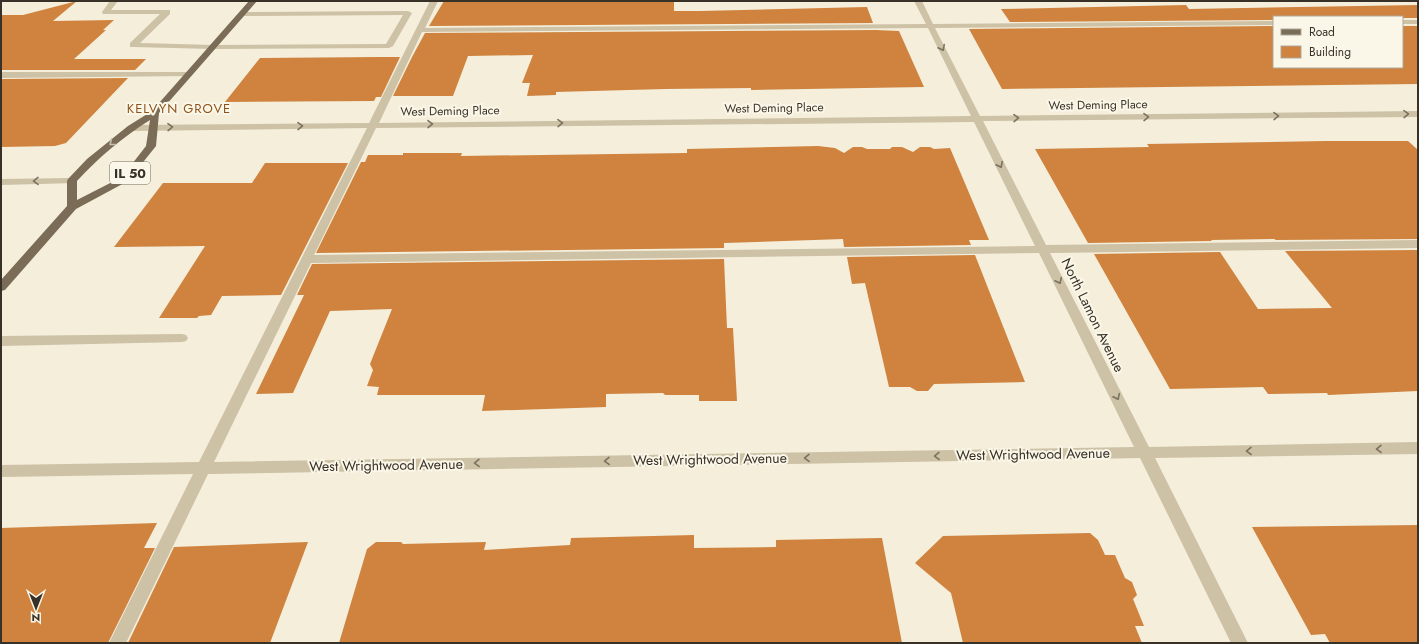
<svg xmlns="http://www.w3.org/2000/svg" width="1419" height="644" font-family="Jost,sans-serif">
	<rect width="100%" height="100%" fill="#f4eedb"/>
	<!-- building -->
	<path fill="#cf833e" d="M 77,1 L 53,21 L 114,20 L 103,30 L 106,30 L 74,59 L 146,59 L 135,70 L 1,70 L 1,15 L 23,15 Z
		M 444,1 L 674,1 L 674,11 L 700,11 L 867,7 L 873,23 L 429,26 Z
		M 1186,5 L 1189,9 L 1418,5 L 1418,18 L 1402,18 L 1402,17 L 1274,17 L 1274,20 L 1010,22 L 1001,9 Z
		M 1274,26 L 1274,67 L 1402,67 L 1402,26 L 1418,26 L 1418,84 L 1002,89 L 969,29 Z
		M 876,30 L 899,31 L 924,87 L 751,90 L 751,88 L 665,89 L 556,92 L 556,95 L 527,96 L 530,83 L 522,83 L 533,55 L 468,56 L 453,96 L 393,96 L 412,57 L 425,33 Z
		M 380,57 L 400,57 L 381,97 L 376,97 L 374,101 L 225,102 L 260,58 Z
		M 128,78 L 66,143 L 55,146 L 1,147 L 1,79 Z
		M 1326,141 L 1408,141 L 1418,150 L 1418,239 L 1276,240 L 1274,239 L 1211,240 L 1212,241 L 1088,243 L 1035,149 L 1149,147 L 1147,144 Z
		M 818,146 L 835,148 L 844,153 L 853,147 L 862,147 L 867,149 L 890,149 L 892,147 L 902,147 L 913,152 L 920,147 L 930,147 L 934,149 L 950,148 L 989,240 L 969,240 L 971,245 L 844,247 L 843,239 L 724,243 L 724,248 L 316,253 L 361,162 L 365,162 L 368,155 L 403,155 L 403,153 L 462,153 L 461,156 L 687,153 L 687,149 Z
		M 265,163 L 348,163 L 281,295 L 222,296 L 211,315 L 199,316 L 197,318 L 159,318 L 205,246 L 114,247 L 163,183 L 252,183 Z
		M 1418,250 L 1418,391 L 1328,395 L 1327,393 L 1268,394 L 1263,387 L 1170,389 L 1094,254 L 1220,252 L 1258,309 L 1332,308 L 1285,251 Z
		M 975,255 L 1025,382 L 934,384 L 928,391 L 917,391 L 910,387 L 889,387 L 865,283 L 852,284 L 847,257 Z
		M 724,259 L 727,328 L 733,328 L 737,401 L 699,401 L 699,395 L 665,395 L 663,393 L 606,394 L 606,407 L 482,411 L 485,395 L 377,395 L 379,387 L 367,386 L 373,370 L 370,364 L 392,309 L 330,311 L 293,393 L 256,394 L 304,295 L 297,295 L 312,264 Z
		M 157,523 L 144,548 L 155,548 L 108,643 L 1,643 L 1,528 Z
		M 1418,525 L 1418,643 L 1330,643 L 1325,634 L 1311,635 L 1252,527 Z
		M 1090,533 L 1098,540 L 1105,555 L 1115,555 L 1125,578 L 1132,582 L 1137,595 L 1133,599 L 1144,626 L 1135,626 L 1142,643 L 963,643 L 951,593 L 915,563 L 943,536 Z
		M 694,535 L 694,548 L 776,547 L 776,540 L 882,538 L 902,643 L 339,643 L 367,549 L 376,542 L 401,542 L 403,544 L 486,542 L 484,550 L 570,545 L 571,538 Z
		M 308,542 L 270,643 L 128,643 L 174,547 Z"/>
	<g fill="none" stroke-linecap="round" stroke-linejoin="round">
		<!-- minor -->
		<path fill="#cdc1a6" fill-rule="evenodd" d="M 110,1 L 118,1 L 111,10 L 170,10 L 170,14 L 140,43 L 213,45 L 386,44 L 403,15 L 242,16 L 238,14 L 242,12 L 408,11 L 412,13 L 393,46 L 389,48 L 213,49 L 133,47 L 130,47 L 130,43 L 160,14 L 103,14 L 102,12 Z
			M 430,1 L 438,1 L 425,28 L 926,24 L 914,1 L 922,1 L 933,24 L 1274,21 L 1274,25 L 935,28 L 980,116 L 1418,111 L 1418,117 L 983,121 L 1046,245 L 1418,240 L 1418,248 L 1050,253 L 1149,447 L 1418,442 L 1418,454 L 1155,458 L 1248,643 L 1231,643 L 1140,458 L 208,474 L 126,643 L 109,643 L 193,474 L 1,477 L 1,465 L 199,462 L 367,128 L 131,131 L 126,128 L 131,125 L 369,123 ZM 928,28 L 971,116 L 379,123 L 422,32 ZM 974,122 L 1035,246 L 314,255 L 376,128 ZM 1039,253 L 1134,447 L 214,462 L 311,263 Z
			M 1402,20 L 1418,20 L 1418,24 L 1402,24 Z
			M 1,72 L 189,72 L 193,74 L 189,76 L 1,78 Z
			M 72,178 L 76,179 L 77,181 L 76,183 L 1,185 L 1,179 Z
			M 182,334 L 186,335 L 188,338 L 186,341 L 182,342 L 1,346 L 1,336 Z"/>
		<!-- major -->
		<path fill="#7b6c57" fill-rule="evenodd" d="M 249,1 L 257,1 L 159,113 L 156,146 L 128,181 L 76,209 L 5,290 L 1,291 L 1,280 L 67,206 L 67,181 L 68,179 L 87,159 L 128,126 L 152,111 ZM 150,120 L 146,146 L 122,177 L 77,200 L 77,181 C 98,158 123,137 150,120 Z"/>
	</g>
	<!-- one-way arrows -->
	<defs><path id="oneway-chevron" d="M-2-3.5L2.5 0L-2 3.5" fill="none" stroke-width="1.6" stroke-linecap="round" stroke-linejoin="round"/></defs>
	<g stroke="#7b7260">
		<use href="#oneway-chevron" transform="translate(942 48) rotate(63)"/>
		<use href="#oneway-chevron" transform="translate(1406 114) rotate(-1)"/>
		<use href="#oneway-chevron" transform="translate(1276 116) rotate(-1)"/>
		<use href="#oneway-chevron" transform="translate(1146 117) rotate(-1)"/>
		<use href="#oneway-chevron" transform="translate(1016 118) rotate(-1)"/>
		<use href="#oneway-chevron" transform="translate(560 123) rotate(-1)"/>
		<use href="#oneway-chevron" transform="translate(430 124) rotate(-1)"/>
		<use href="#oneway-chevron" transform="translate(300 126) rotate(-1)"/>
		<use href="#oneway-chevron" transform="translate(170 127) rotate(-1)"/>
		<use href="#oneway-chevron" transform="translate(1000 165) rotate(63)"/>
		<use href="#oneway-chevron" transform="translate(36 181) rotate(179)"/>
		<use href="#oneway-chevron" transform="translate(1059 281) rotate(64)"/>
		<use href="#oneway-chevron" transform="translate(1117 397) rotate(64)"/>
		<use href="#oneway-chevron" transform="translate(1379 449) rotate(179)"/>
		<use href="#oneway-chevron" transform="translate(1249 451) rotate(179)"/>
		<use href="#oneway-chevron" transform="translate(937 456) rotate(179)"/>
		<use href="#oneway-chevron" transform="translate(807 458) rotate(179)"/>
		<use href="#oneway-chevron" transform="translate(607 461) rotate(179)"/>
		<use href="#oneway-chevron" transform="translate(477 463) rotate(179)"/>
	</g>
	<use stroke="#c8bfae" href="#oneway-chevron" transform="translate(112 143) rotate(141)"/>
	<g text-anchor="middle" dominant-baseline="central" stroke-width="4" stroke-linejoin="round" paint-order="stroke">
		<!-- far-street labels -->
		<g font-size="12" fill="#383127" stroke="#fbf7e8">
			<text transform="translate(1098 105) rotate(-1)">West Deming Place</text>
			<text transform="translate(774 108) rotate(-1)">West Deming Place</text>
			<text transform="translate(450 111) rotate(-1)">West Deming Place</text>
		</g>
		<!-- far-neighbourhood labels -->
		<g font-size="13" letter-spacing="1" fill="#8e511a" stroke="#fbf7e8">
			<text x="179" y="108">KELVYN GROVE</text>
		</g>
		<!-- shield labels -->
		<rect fill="#fbf7e8" stroke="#726c61" stroke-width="1" x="110" y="162" width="40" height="22" rx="3"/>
		<g font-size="13" font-weight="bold" fill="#383127">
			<text x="130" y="173">IL 50</text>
		</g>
		<!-- street labels -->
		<g font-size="14" fill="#383127" stroke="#fbf7e8">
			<text transform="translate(1093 315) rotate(64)">North Lamon Avenue</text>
			<text transform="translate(1033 454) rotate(-1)">West Wrightwood Avenue</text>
			<text transform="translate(710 459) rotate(-1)">West Wrightwood Avenue</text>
			<text transform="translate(386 465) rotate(-1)">West Wrightwood Avenue</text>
		</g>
	</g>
	<!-- border -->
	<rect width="1419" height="644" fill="none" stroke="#383127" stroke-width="4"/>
	<!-- legend -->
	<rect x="1273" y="16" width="130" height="52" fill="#fbf7e8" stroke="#ada89b"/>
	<rect x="1281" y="29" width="20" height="6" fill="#7b6c57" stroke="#ada89b"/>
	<text x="1309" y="36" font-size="12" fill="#383127">Road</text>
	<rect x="1281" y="46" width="20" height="12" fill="#cf833e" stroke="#ada89b"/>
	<text x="1309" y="56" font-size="12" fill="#383127">Building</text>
	<!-- north arrow -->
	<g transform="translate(36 608) rotate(180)" stroke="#fbf7e8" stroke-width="3" paint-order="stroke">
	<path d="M0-3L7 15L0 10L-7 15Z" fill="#383127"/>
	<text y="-6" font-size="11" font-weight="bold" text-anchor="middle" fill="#383127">N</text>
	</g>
</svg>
